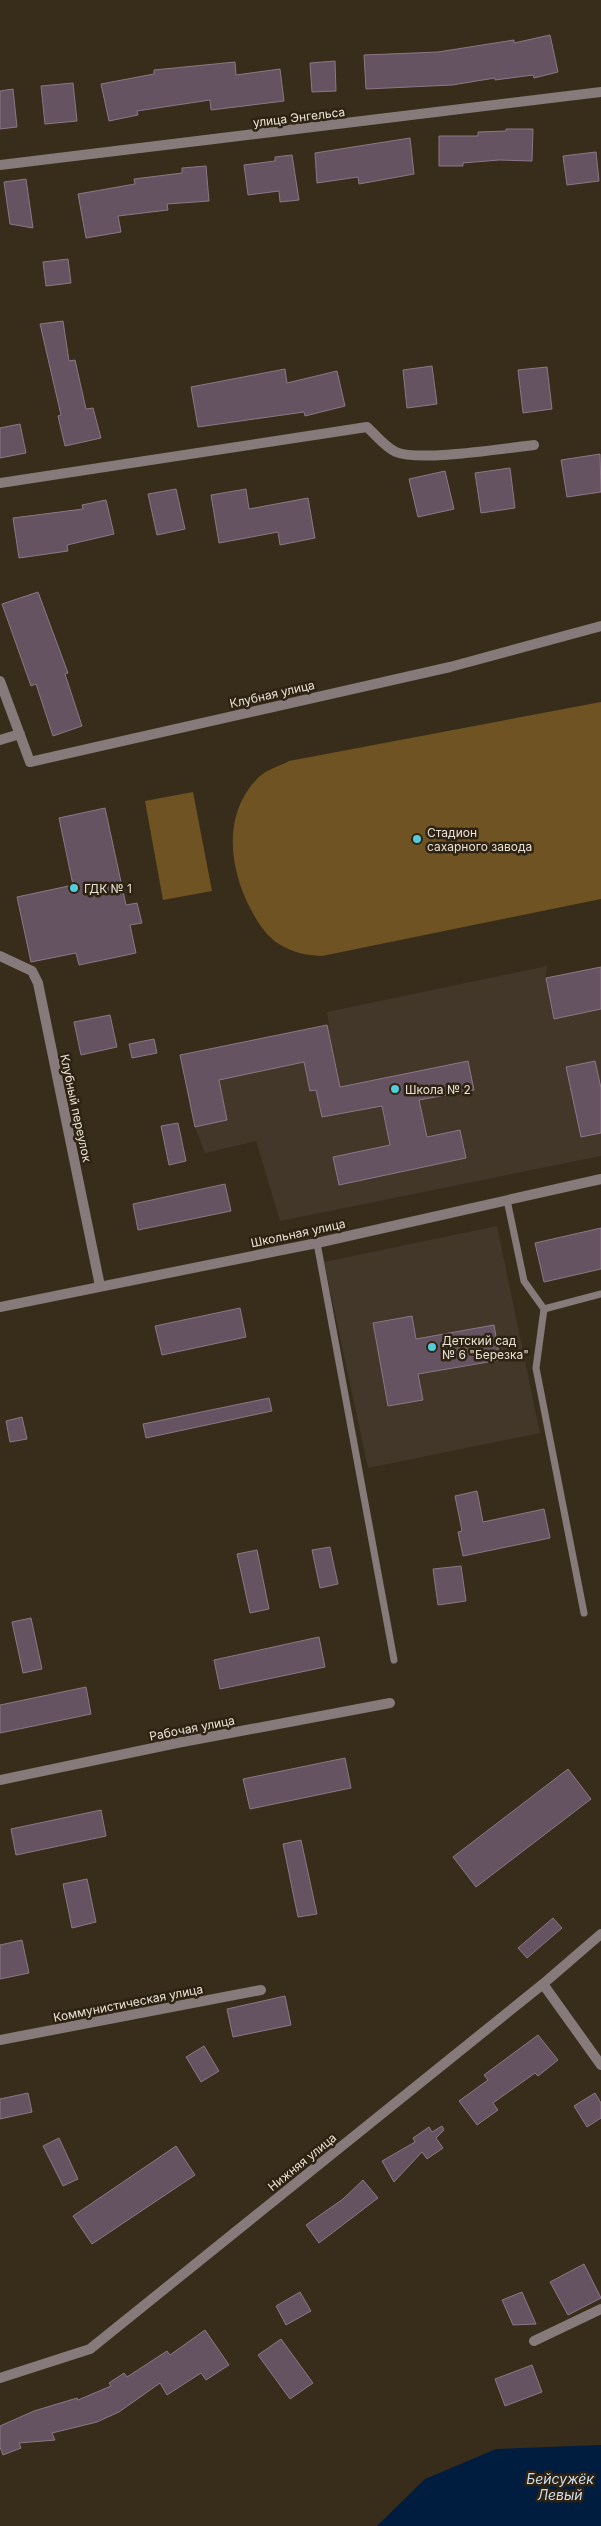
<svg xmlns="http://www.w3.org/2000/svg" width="601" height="2526" font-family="Inter,sans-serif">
	<rect width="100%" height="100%" fill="#382d1b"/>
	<!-- education -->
	<path fill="#423729" d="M 547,966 L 546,978 L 601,967 L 601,1156 L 280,1221 L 256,1141 L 205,1153 L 195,1127 L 180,1055 L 329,1025 L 327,1012 Z
		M 497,1226 L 540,1433 L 368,1468 L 324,1262 Z"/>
	<!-- green -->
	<path fill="#6f5322" d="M 601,702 L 601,899 L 322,956 C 306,955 293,953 279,944 C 266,936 257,921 250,908 C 229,867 222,813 259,777 C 266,770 280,766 289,761 Z
		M 193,792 L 212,891 L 163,900 L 145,801 Z"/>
	<!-- water -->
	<path fill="#001d3f" d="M 601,2445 L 601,2526 L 377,2526 L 425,2479 L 496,2449 Z"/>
	<!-- building -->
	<path fill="#665361" stroke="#8c7786" d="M 550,35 L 558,72 L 534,78 L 533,75 L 495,80 L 495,78 L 452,85 L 366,89 L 364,55 L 438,52 L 514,40 L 514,43 Z
		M 335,61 L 336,91 L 312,92 L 310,63 Z
		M 235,62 L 236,75 L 280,69 L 284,101 L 211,110 L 210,100 L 137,111 L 138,115 L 109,121 L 101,84 L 154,74 L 154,70 Z
		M 73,83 L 77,121 L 45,124 L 41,86 Z
		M 13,89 L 17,127 L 0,129 L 0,91 Z
		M 506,129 L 533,129 L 532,161 L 499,160 L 463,163 L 463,166 L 439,166 L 439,136 L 478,136 L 478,132 L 506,131 Z
		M 410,138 L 414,174 L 359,184 L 358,177 L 317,183 L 315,153 Z
		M 596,152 L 599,181 L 567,185 L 563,156 Z
		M 292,155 L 299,200 L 280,202 L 279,191 L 248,195 L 244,165 L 275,161 L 275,157 Z
		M 206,166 L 209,201 L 167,204 L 168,210 L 118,216 L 121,232 L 86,238 L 78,194 L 135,184 L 134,179 L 182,173 L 182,168 Z
		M 26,179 L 33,228 L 10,224 L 4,182 Z
		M 68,259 L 71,283 L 46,286 L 43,262 Z
		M 63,321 L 69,361 L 75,360 L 86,409 L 93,408 L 101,438 L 65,446 L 58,416 L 61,415 L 40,324 Z
		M 432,366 L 437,404 L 407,408 L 403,370 Z
		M 547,367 L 552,409 L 523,413 L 518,370 Z
		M 285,369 L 287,383 L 337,371 L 345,406 L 305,416 L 304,412 L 198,427 L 191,387 Z
		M 20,424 L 26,453 L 0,458 L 0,428 Z
		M 600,454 L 601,492 L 567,497 L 561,460 Z
		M 510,468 L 515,508 L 481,513 L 475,473 Z
		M 445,471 L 454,509 L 418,517 L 409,479 Z
		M 176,489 L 185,529 L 157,535 L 148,494 Z
		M 246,489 L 249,509 L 308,498 L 315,538 L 280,545 L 278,532 L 219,543 L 211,495 Z
		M 106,500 L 114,534 L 67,545 L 68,551 L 19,558 L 13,518 L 83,509 L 82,505 Z
		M 38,592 L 68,673 L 65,674 L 82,726 L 53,736 L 36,684 L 31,686 L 2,604 Z
		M 105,808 L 126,905 L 137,903 L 142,923 L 130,925 L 136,953 L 79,965 L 76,953 L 31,962 L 17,897 L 73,885 L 59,818 Z
		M 601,967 L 601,1009 L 554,1019 L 546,978 Z
		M 110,1015 L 117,1047 L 81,1055 L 74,1022 Z
		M 327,1025 L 340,1087 L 468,1061 L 474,1090 L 419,1100 L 427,1137 L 460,1130 L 466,1158 L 339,1185 L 333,1157 L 390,1145 L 382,1106 L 322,1117 L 316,1090 L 310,1091 L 304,1062 L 219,1080 L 227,1120 L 195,1127 L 180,1055 Z
		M 154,1039 L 157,1053 L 132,1058 L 129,1044 Z
		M 595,1061 L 601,1088 L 601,1133 L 581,1137 L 566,1067 Z
		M 178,1123 L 186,1161 L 169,1165 L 161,1126 Z
		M 225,1184 L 231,1211 L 138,1230 L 133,1204 Z
		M 601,1228 L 601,1269 L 544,1282 L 535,1243 Z
		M 240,1308 L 246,1337 L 162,1355 L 155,1326 Z
		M 412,1316 L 416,1339 L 494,1325 L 500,1360 L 418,1374 L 423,1400 L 388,1406 L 373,1323 Z
		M 269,1398 L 272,1411 L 146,1438 L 143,1424 Z
		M 22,1417 L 27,1439 L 10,1442 L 6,1421 Z
		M 477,1491 L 483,1522 L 544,1509 L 550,1538 L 463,1556 L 458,1532 L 462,1531 L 455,1496 Z
		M 330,1547 L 338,1584 L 320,1588 L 312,1550 Z
		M 257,1550 L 269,1609 L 250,1613 L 237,1554 Z
		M 461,1566 L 466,1601 L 438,1605 L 433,1569 Z
		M 31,1618 L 42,1669 L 23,1673 L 12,1622 Z
		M 319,1637 L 325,1667 L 220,1689 L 214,1660 Z
		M 86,1687 L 91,1714 L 0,1733 L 0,1705 Z
		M 345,1758 L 351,1788 L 250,1809 L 243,1779 Z
		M 568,1769 L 591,1799 L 476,1887 L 453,1857 Z
		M 101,1810 L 106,1836 L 16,1855 L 11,1829 Z
		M 301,1840 L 317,1914 L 298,1917 L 283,1844 Z
		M 87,1879 L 96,1922 L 72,1928 L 63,1884 Z
		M 553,1918 L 562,1928 L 527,1958 L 518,1948 Z
		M 22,1940 L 29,1973 L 0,1979 L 0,1945 Z
		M 285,1996 L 291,2025 L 233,2037 L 227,2009 Z
		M 538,2035 L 558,2060 L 538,2076 L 535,2073 L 493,2103 L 498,2110 L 477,2125 L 459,2101 L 488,2080 L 484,2075 Z
		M 204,2046 L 219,2071 L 201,2082 L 186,2057 Z
		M 28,2093 L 32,2112 L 0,2119 L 0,2099 Z
		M 595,2093 L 601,2103 L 601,2118 L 587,2127 L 574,2106 Z
		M 442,2126 L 444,2130 L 436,2138 L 443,2148 L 427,2159 L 422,2152 L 394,2182 L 382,2161 L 415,2142 L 413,2138 L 429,2127 L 432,2132 Z
		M 59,2138 L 78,2179 L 63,2186 L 43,2146 Z
		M 176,2146 L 195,2175 L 92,2244 L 73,2216 Z
		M 363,2180 L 378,2198 L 319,2243 L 306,2225 L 343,2199 Z
		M 584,2264 L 601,2298 L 568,2315 L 550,2282 Z
		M 300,2292 L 311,2311 L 286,2325 L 276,2306 Z
		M 522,2292 L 536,2324 L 513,2325 L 502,2300 Z
		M 205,2330 L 229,2365 L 206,2380 L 201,2373 L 167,2395 L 160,2383 L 119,2412 L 97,2422 L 52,2433 L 55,2440 L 19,2443 L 21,2448 L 3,2455 L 0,2447 L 0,2426 L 34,2411 L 77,2398 L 78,2400 L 111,2386 L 109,2383 L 124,2373 L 127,2377 L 167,2351 L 170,2355 Z
		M 281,2339 L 313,2383 L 290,2399 L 258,2355 Z
		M 532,2365 L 542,2392 L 505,2406 L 495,2379 Z"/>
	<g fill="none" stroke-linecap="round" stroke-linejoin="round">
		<!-- service -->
		<path stroke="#867a7a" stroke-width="7" d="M 507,1200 L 524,1281 L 544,1309
			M 317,1243 L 394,1660
			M 584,1613 L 536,1368 L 544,1309 L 601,1294"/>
		<!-- minor -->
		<path stroke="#867a7a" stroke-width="10" d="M 0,165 L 601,92
			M 0,483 L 367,427 C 376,435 385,447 396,452 C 420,462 505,448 534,445
			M 0,681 L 30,762 L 450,667 L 601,626
			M 0,740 L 20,734
			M 0,956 L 32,971 L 38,983 L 100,1286
			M 0,1307 L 317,1243 L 601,1179
			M 0,1780 L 177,1743 L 390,1703
			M 543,1984 L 601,2065
			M 0,2040 L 261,1990
			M 534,2341 L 601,2309"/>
		<!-- tertiary -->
		<path stroke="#867a7a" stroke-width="10" d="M 0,2378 L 90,2349 L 543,1984 L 601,1934"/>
	</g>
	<!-- markers -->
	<g fill="#53cbda" stroke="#2e2312" stroke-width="2">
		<circle cx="417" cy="839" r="5"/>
		<circle cx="74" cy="888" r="5"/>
		<circle cx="395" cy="1089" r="5"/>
		<circle cx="432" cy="1347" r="5"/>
	</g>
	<g text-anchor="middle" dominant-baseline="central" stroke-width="5" stroke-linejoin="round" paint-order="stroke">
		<!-- street labels -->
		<g font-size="12" fill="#e9e1d6" stroke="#2e2312">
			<text transform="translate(299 117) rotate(-7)">улица Энгельса</text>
			<text transform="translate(272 694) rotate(-13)">Клубная улица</text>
			<text transform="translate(76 1108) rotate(78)">Клубный переулок</text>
			<text transform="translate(298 1233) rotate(-12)">Школьная улица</text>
			<text transform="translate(192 1728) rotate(-11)">Рабочая улица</text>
			<text transform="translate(128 2003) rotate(-11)">Коммунистическая улица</text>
			<text transform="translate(302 2162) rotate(-39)">Нижняя улица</text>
		</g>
		<!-- poi labels -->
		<g font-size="12" fill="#e9e1d6" stroke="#2e2312" text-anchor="start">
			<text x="427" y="832">Стадион<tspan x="427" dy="14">сахарного завода</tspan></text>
			<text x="84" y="888">ГДК № 1</text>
			<text x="405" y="1089">Школа № 2</text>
			<text x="442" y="1340">Детский сад<tspan x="442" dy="14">№ 6 "Березка"</tspan></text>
		</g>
		<!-- water labels -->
		<g font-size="14" font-style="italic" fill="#cdddf0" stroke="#2e2312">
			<text x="560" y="2478">Бейсужёк<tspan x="560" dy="16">Левый</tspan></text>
		</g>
	</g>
</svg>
